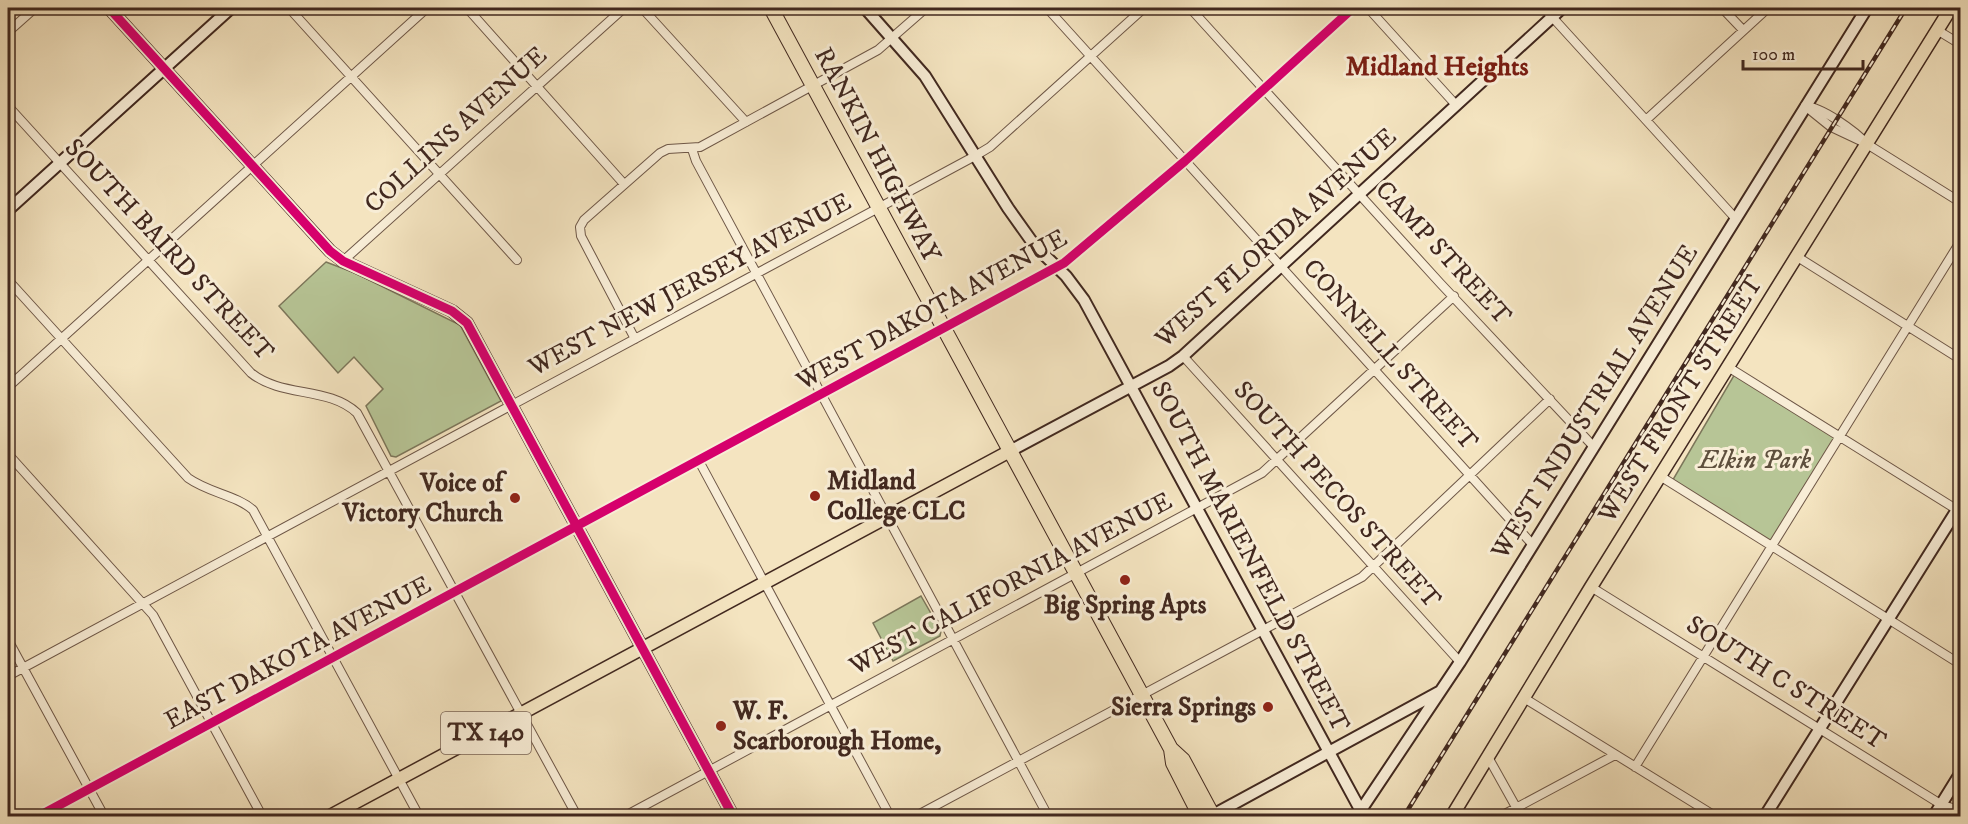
<svg xmlns="http://www.w3.org/2000/svg" width="1968" height="824" font-family="'IM FELL DW Pica',serif">
	<rect width="100%" height="100%" fill="#f4e4c0"/>
	<filter id="stains"><feTurbulence type="fractalNoise" baseFrequency=".00333" numOctaves="4"/><feColorMatrix values="0 0 0 0 .2 0 0 0 0 .09 0 0 0 0 .02 0 0 0 .5 -.17"/></filter>
	<radialGradient id="worn" r=".72"><stop offset=".6" stop-color="#630" stop-opacity="0"/><stop offset="1" stop-color="#630" stop-opacity=".3"/></radialGradient>
	<!-- green -->
	<path fill="#b7c596" stroke="#7c765a" stroke-width="1.5" d="M 326,262 L 355,273 L 460,325 L 501,401 L 396,457 L 391,456 L 366,406 L 383,389 L 354,357 L 338,373 L 279,306 Z
		M 1736,372 L 1840,437 L 1772,547 L 1671,483 Z
		M 921,596 L 941,631 L 940,636 L 893,661 L 873,623 Z"/>
	<g fill="none" stroke-linecap="round" stroke-linejoin="round">
		<defs>
			<path id="street" d="M 289,8 L 517,260
				M 467,8 L 624,184
				M 642,8 L 746,122
				M 1047,8 L 1533,545
				M 1190,8 L 1440,283 L 1594,447
				M 1368,8 L 1456,105
				M 1544,8 L 1736,219
				M 1722,8 L 1743,30
				M 1937,30 L 1960,44
				M 8,32 L 35,8
				M 8,106 L 251,373 C 282,398 328,386 357,413 L 577,816
				M 1805,106 C 1822,107 1855,131 1867,144 L 1960,202
				M 1805,106 L 1831,127 L 1865,143
				M 1646,120 L 1768,8
				M 692,149 L 696,161 L 1048,816
				M 1796,256 L 1960,359
				M 343,261 L 624,8
				M 8,280 L 188,478 C 209,493 236,495 253,510 L 419,816
				M 635,339 L 581,236 L 580,227 L 584,220 L 660,153 L 668,149 L 700,147 L 878,50 L 926,8
				M 1183,356 L 1460,662
				M 1728,367 L 1959,511
				M 8,387 L 427,8
				M 8,454 L 153,615 L 262,816
				M 699,461 L 890,816
				M 1660,476 L 1960,664
				M 1591,587 L 1942,805 L 1960,810
				M 8,640 L 104,816
				M 8,676 L 975,156 L 990,147 L 1144,8
				M 1524,698 L 1715,816
				M 1488,757 L 1521,816
				M 1635,767 L 1960,242
				M 39,816 L 1064,263 L 1185,161 L 1353,8
				M 625,816 L 1262,473 L 1454,296
				M 916,816 L 1362,577 L 1550,399
				M 1501,816 L 1615,755"/>
			<path id="secondary" d="M 109,8 L 330,251 L 343,261 L 452,311 L 467,323 L 733,816
				M 865,8 L 925,76 L 1008,208 L 1035,246 L 1066,276 L 1084,300 L 1362,813
				M 8,210 L 231,8
				M 1010,451 L 1169,366 L 1183,356 L 1562,8
				M 1213,815 L 1439,692
				M 1357,816 L 1460,662 L 1867,8
				M 1765,816 L 1960,505
				M 1934,816 L 1960,774
				M 1958,816 L 1960,815"/>
			<path id="primary" d="M 330,816 L 1010,451
				M 1452,816 L 1591,587 L 1951,8"/>
			<path id="highway" d="M 771,8 L 1171,749 L 1183,760 L 1213,816
				M 1171,749 L 1173,763 L 1200,816"/>
		</defs>
		<!-- street casing -->
		<use href="#street" stroke="#6e5747" stroke-width="10"/>
		<!-- secondary casing -->
		<use href="#secondary" stroke="#41281f" stroke-width="14"/>
		<!-- primary casing -->
		<use href="#primary" stroke="#41281f" stroke-width="15"/>
		<!-- highway casing -->
		<use href="#highway" stroke="#41281f" stroke-width="16"/>
		<!-- street -->
		<use href="#street" stroke="#f8edd6" stroke-width="8"/>
		<!-- secondary -->
		<use href="#secondary" stroke="#f8edd6" stroke-width="10"/>
		<!-- primary -->
		<use href="#primary" stroke="#f4e4c0" stroke-width="12"/>
		<!-- highway -->
		<use href="#highway" stroke="#f4e4c0" stroke-width="14"/>
		<defs>
			<path id="rail" d="M 1404,816 L 1906,8"/>
		</defs>
		<!-- rail casing -->
		<use href="#rail" stroke="#41281f" stroke-width="4.5"/>
		<!-- rail -->
		<use href="#rail" stroke="#f8edd6" stroke-width="2" stroke-dasharray="7" stroke-linecap="butt"/>
		<defs>
			<path id="cycleway" d="M 109,8 L 330,251 L 343,261 L 452,311 L 467,323 L 733,816
				M 39,816 L 1064,263 L 1185,161 L 1353,8"/>
		</defs>
		<!-- cycleway casing -->
		<use href="#cycleway" stroke="#f8edd6" stroke-width="13"/>
		<!-- cycleway -->
		<use href="#cycleway" stroke="#d6006c" stroke-width="9"/>
	</g>
	<!-- markers -->
	<g fill="#8f2418" stroke="#f8edd6" stroke-width="2">
		<circle cx="815" cy="496" r="6"/>
		<circle cx="515" cy="498" r="6"/>
		<circle cx="1125" cy="580" r="6"/>
		<circle cx="1268" cy="707" r="6"/>
		<circle cx="721" cy="726" r="6"/>
	</g>
	<g text-anchor="middle" dominant-baseline="central" stroke-width="6" stroke-linejoin="round" paint-order="stroke">
		<!-- shield labels -->
		<rect fill="#f8edd6" stroke="#786356" stroke-width="1.5" x="441" y="712" width="90" height="42" rx="4.5"/>
		<g font-size="24" font-weight="bold" fill="#41281f">
			<text x="486" y="733">TX 140</text>
		</g>
		<!-- street labels -->
		<g font-size="26" fill="#41281f" stroke="#f8edd6">
			<text transform="translate(456 130) rotate(-42)">COLLINS AVENUE</text>
			<text transform="translate(877 155) rotate(62)">RANKIN HIGHWAY</text>
			<text transform="translate(1276 238) rotate(-42)">WEST FLORIDA AVENUE</text>
			<text transform="translate(169 250) rotate(47)">SOUTH BAIRD STREET</text>
			<text transform="translate(1443 253) rotate(47)">CAMP STREET</text>
			<text transform="translate(690 285) rotate(-28)">WEST NEW JERSEY AVENUE</text>
			<text transform="translate(932 310) rotate(-29)">WEST DAKOTA AVENUE</text>
			<text transform="translate(1390 355) rotate(48)">CONNELL STREET</text>
			<text transform="translate(1681 399) rotate(-58)">WEST FRONT STREET</text>
			<text transform="translate(1595 402) rotate(-58)">WEST INDUSTRIAL AVENUE</text>
			<text transform="translate(1337 495) rotate(48)">SOUTH PECOS STREET</text>
			<text transform="translate(1250 557) rotate(62)">SOUTH MARIENFELD STREET</text>
			<text transform="translate(1011 584) rotate(-28)">WEST CALIFORNIA AVENUE</text>
			<text transform="translate(298 653) rotate(-28)">EAST DAKOTA AVENUE</text>
			<text transform="translate(1786 683) rotate(32)">SOUTH C STREET</text>
		</g>
		<!-- park labels -->
		<g font-size="26" font-style="italic" fill="#5e4f3d" stroke="#f8edd6">
			<text x="1755" y="460">Elkin Park</text>
		</g>
		<!-- poi labels -->
		<g font-size="26" font-weight="bold" fill="#41281f" stroke="#f8edd6" text-anchor="start">
			<text x="827" y="481">Midland<tspan x="827" dy="30">College CLC</tspan></text>
			<text x="503" y="483" text-anchor="end">Voice of<tspan x="503" dy="30">Victory Church</tspan></text>
			<text x="1125" y="605" text-anchor="middle">Big Spring Apts</text>
			<text x="1256" y="707" text-anchor="end">Sierra Springs</text>
			<text x="733" y="711">W. F.<tspan x="733" dy="30">Scarborough Home,</tspan></text>
		</g>
		<!-- neighbourhood labels -->
		<g font-size="27" font-weight="bold" fill="#7a1f14" stroke="#f8edd6">
			<text x="1437" y="67">Midland Heights</text>
		</g>
	</g>
	<!-- margin -->
	<rect width="1968" height="824" fill="none" stroke="#f4e4c0" stroke-width="30"/>
	<rect x="9" y="9" width="1950" height="806" fill="none" stroke="#41281f" stroke-width="3"/>
	<rect x="15" y="15" width="1938" height="794" fill="none" stroke="#41281f" stroke-width="1.5"/>
	<!-- scale -->
	<path d="M1743 60v9h120v-9" fill="none" stroke="#41281f" stroke-width="3"/>
	<text x="1752" y="60" font-size="18" fill="#41281f" stroke="#f8edd6" stroke-width="4.5" paint-order="stroke">100 m</text>
	<rect width="100%" height="100%" filter="url(#stains)"/>
	<rect width="100%" height="100%" fill="url(#worn)"/>
</svg>
